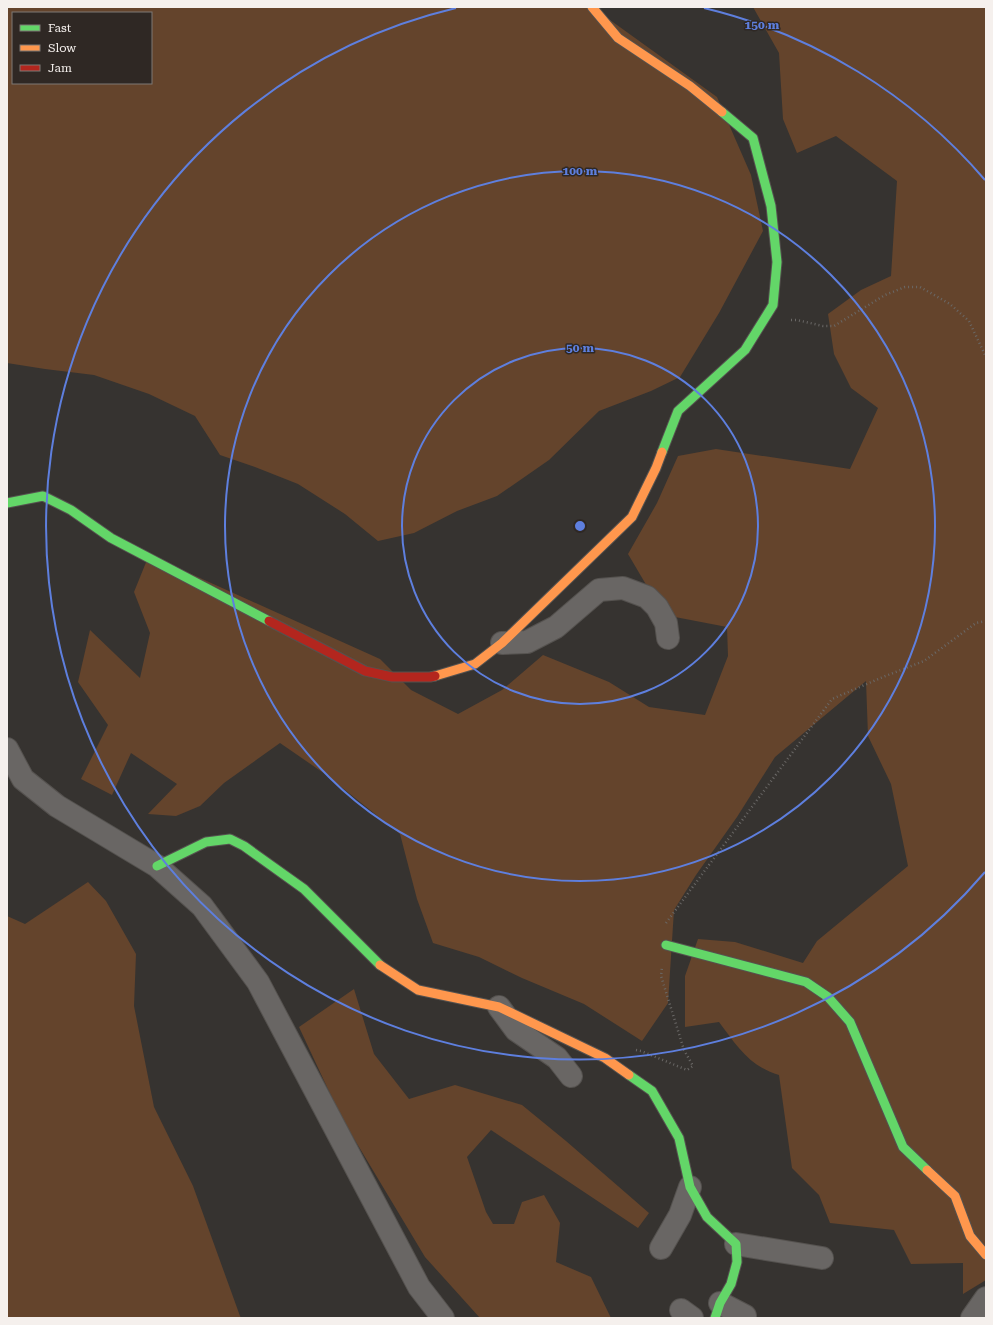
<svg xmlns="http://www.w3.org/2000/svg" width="993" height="1325" font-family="'Roboto Serif',serif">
	<rect width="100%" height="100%" fill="#363330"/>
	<!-- green -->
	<path fill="#64442c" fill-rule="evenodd" d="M 7,7 L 592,7 L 717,97 L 751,175 L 763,231 L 719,313 L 680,377 L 651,391 L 599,411 L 549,460 L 497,496 L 457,511 L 414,533 L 378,541 L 345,514 L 298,484 L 255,467 L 220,455 L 195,416 L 149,394 L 94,375 L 45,369 L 7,363 ZM 13,13 L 151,13 L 151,83 L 13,83 Z
		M 753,7 L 986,7 L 986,1280 L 963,1294 L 963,1263 L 911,1264 L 894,1230 L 830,1223 L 819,1195 L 792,1168 L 779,1075 C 749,1066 737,1046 719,1022 L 685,1027 L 685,976 L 698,939 L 735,942 L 803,963 L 817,941 L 908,866 L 891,784 L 868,736 L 866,681 L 775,757 L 737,817 L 696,875 L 674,910 L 668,1003 L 642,1041 L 584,1004 L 522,978 L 479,957 L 433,943 L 417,899 L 400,834 L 325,774 L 280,743 L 224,783 L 200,806 L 176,816 L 148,814 L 177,784 L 131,753 L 112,795 L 81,779 L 108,725 L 78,682 L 90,630 L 140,678 L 150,633 L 134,592 L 149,555 L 380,659 L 411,690 L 458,714 L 502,690 L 543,655 L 609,682 L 649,707 L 705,715 L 728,656 L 727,627 L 675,617 L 651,593 L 628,554 L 657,503 L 678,456 L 716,449 L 850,469 L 878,408 L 851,388 L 834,354 L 828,314 L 861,290 L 891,276 L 897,181 L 836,136 L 797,153 L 783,119 L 779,53 Z
		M 88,882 L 106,901 L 136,954 L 134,1006 L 154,1107 L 193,1186 L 240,1316 L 241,1318 L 7,1318 L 7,916 L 25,924 Z
		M 354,989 L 374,1054 L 409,1099 L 455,1085 L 522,1105 L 566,1141 L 649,1213 L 638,1228 L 491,1130 L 467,1157 L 486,1212 L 493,1224 L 514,1224 L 522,1202 L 544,1195 L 560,1223 L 556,1262 L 591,1277 L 611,1318 L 480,1318 L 425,1257 L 341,1117 L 299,1027 Z"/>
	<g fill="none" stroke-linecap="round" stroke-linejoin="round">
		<defs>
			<path id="street" d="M 502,643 L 527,642 L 556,627 L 599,590 L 623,588 L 647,597 L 657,607 L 666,623 L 668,638
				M 7,749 L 23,779 L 57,806 L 157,866 L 202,906 L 258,982 L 419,1287 L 443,1318
				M 499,1007 L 516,1030 L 557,1058 L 571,1076
				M 736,1244 L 822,1258
				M 661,1248 L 680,1215 L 690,1187
				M 720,1303 L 745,1316
				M 681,1310 L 692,1318
				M 972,1318 L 986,1298"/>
			<path id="fast" d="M 662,452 L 678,411 L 745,350 L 773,305 L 777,262 L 771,206 L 753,138 L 722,112
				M 7,503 L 43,496 L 71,510 L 111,538 L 269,621
				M 157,866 L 206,842 L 230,839 L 244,846 L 304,889 L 380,965
				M 666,945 L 806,982 L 828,997 L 850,1022 L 903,1147 L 927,1170
				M 629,1075 L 652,1091 L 679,1138 L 690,1187 L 707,1217 L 736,1244 L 737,1262 L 731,1284 L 720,1303 L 715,1318"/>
			<path id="slow" d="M 592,7 L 618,38 L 690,86 L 722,112
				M 435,676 L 475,664 L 502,643 L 632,517 L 656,468 L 662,452
				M 380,965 L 418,990 L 499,1007 L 605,1058 L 629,1075
				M 927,1170 L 955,1196 L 970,1236 L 986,1255"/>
			<path id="jam" d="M 269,621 L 365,671 L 392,677 L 430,677 L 435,676"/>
		</defs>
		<!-- street casing -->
		<use href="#street" stroke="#55524f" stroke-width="24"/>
		<!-- fast casing -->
		<use href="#fast" stroke="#55524f" stroke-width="11"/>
		<!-- slow casing -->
		<use href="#slow" stroke="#55524f" stroke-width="11"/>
		<!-- jam casing -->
		<use href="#jam" stroke="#55524f" stroke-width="11"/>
		<!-- path -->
		<path stroke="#6a6866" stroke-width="2.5" stroke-dasharray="1 3" stroke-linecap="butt" d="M 791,320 L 797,320 L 823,326 L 834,326 L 885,295 L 905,287 L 920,287 L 950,304 L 969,321 L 986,357
			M 666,923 L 832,699 L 883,677 L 924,661 L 976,623 L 986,621
			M 636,1050 L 641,1051 L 687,1070 L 693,1066 L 684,1050 L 661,976 L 662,967"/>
		<!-- street -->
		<use href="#street" stroke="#696664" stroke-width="22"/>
		<!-- fast -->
		<use href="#fast" stroke="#63d668" stroke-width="9"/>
		<!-- slow -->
		<use href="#slow" stroke="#ff974d" stroke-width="9"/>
		<!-- jam -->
		<use href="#jam" stroke="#b3261e" stroke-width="9"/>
	</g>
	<!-- distance rings -->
	<g fill="none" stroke="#5e7fde" stroke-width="2">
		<circle cx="580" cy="526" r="178"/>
		<circle cx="580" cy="526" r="355"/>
		<path d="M985 872A533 533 0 1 1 456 8M704 8A533 533 0 0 1 985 180"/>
	</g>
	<circle cx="580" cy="526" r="6" fill="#5e7fde" stroke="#2f2824" stroke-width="2"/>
	<g font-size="12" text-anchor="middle" font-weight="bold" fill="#5e7fde" stroke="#2f2824" stroke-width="3" stroke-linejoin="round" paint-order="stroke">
		<text x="762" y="29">150 m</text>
		<text x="580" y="175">100 m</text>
		<text x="580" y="352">50 m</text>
	</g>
	<!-- border -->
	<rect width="993" height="1325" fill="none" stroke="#f5f0ed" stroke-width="16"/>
	<!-- legend -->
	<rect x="12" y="12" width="140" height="72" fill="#2f2824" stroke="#7e7874"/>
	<rect x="20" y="25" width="20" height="6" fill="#63d668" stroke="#7e7874"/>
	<text x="48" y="32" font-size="12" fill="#f5f0ed">Fast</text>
	<rect x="20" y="45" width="20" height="6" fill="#ff974d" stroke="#7e7874"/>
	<text x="48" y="52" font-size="12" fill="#f5f0ed">Slow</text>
	<rect x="20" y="65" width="20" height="6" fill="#b3261e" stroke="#7e7874"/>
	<text x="48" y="72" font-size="12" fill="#f5f0ed">Jam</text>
</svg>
